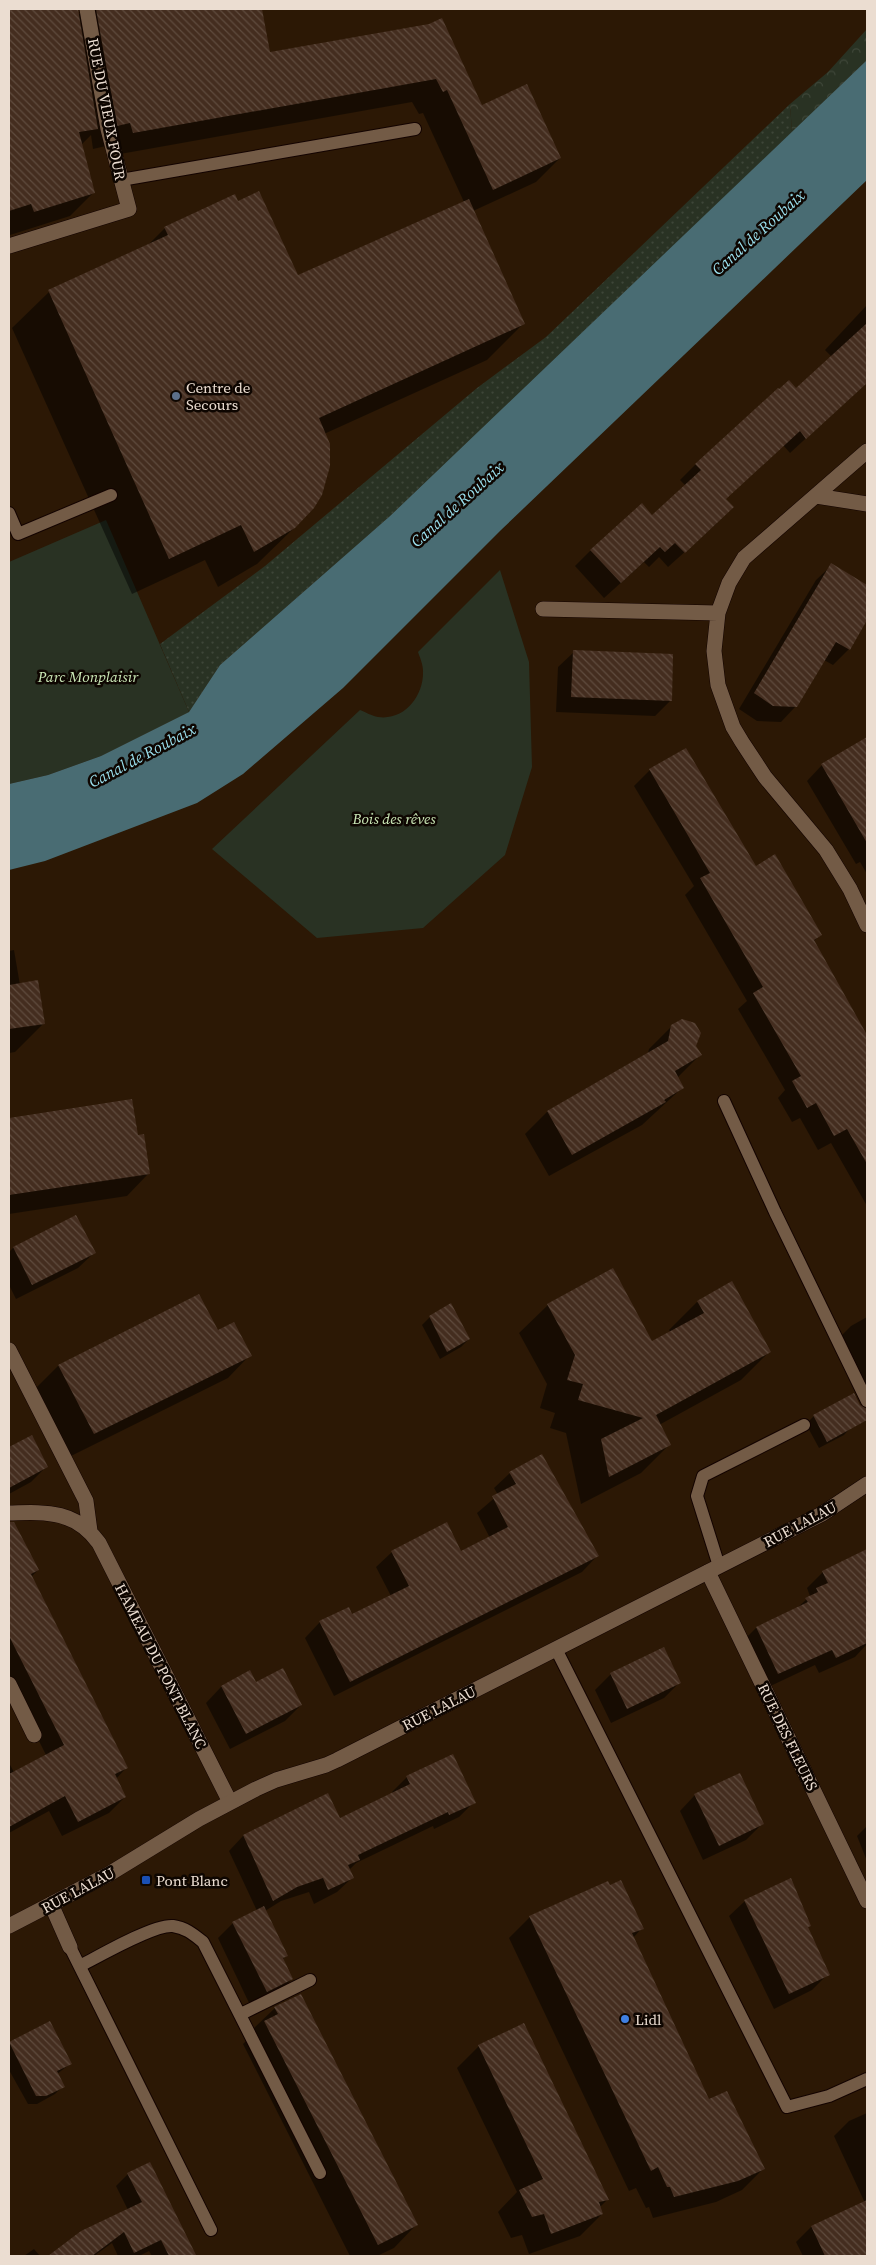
<svg xmlns="http://www.w3.org/2000/svg" width="876" height="2265" font-family="'Source Serif 4',serif">
	<defs>
		<pattern id="grass-dots" width="8" height="8" patternUnits="userSpaceOnUse" patternTransform="scale(1.25)"><rect width="8" height="8" fill="#293223"/><path d="M2 2h.1M6 6h.1" fill="none" stroke="#3e4638" stroke-width="1.8" stroke-linecap="round"/></pattern>
		<pattern id="forest-crowns" width="20" height="18" patternUnits="userSpaceOnUse" patternTransform="scale(1.25)"><rect width="20" height="18" fill="#293223"/><path d="M2 6a3 3 0 1 1 6 0M12 15a3 3 0 1 1 6 0" fill="none" stroke="#3e4638"/></pattern>
		<pattern id="building-back-hatch" width="6" height="6" patternUnits="userSpaceOnUse" patternTransform="scale(1.25)"><rect width="6" height="6" fill="#442d1f"/><path d="M-1 5l2 2M0 0l6 6M5-1l2 2" fill="none" stroke="#5f4b3e"/></pattern>
	</defs>
	<rect width="100%" height="100%" fill="#2c1805"/>
	<!-- grass -->
	<path fill="url(#grass-dots)" d="M 790,104 L 792,132 L 390,516 L 220,665 L 189,712 L 160,644 L 265,566 L 477,388 L 546,337 Z"/>
	<!-- forest -->
	<path fill="url(#forest-crowns)" d="M 867,29 L 867,60 L 792,132 L 790,104 L 828,72 Z"/>
	<!-- green -->
	<path fill="#293223" d="M 106,520 L 189,712 L 101,756 L 48,775 L 9,784 L 9,562 Z
		M 500,570 L 529,662 L 532,767 L 505,855 L 423,928 L 317,938 L 212,849 L 360,710 C 365,712 372,716 378,717 C 405,721 424,695 423,671 C 423,664 420,658 418,652 Z"/>
	<!-- water -->
	<path fill="#496c73" d="M 867,60 L 867,180 L 501,530 L 343,688 L 243,774 L 197,803 L 45,861 L 9,870 L 9,784 L 48,775 L 101,756 L 189,712 L 220,665 L 390,516 Z"/>
	<!-- shadow -->
	<path fill="#0007" d="M 9,9 L 77,9 L 77,16 L 85,9 L 261,9 L 269,54 L 429,25 L 481,107 L 560,158 L 536,182 L 473,211 L 524,323 L 487,360 L 324,434 L 295,527 L 257,564 L 218,587 L 205,560 L 132,594 L 12,328 L 49,292 L 146,247 L 165,228 L 238,202 L 298,277 L 464,202 L 423,113 L 419,114 L 412,102 L 109,156 L 106,146 L 93,149 L 91,135 L 81,145 L 93,193 L 70,216 L 10,235 Z
		M 867,305 L 867,382 L 790,453 L 783,445 L 725,499 L 717,523 L 668,567 L 659,557 L 649,567 L 644,562 L 604,598 L 575,566 L 591,550 L 652,517 L 686,486 L 680,480 L 696,464 L 796,390 L 832,357 L 825,350 Z
		M 832,565 L 867,586 L 867,618 L 849,649 L 833,665 L 824,660 L 796,706 L 781,722 L 757,721 L 739,709 L 816,580 Z
		M 574,652 L 670,701 L 655,716 L 556,712 L 558,667 Z
		M 860,743 L 867,755 L 867,874 L 860,862 L 856,864 L 807,781 L 822,765 Z
		M 686,750 L 755,868 L 820,935 L 813,942 L 867,1037 L 867,1054 L 860,1061 L 867,1073 L 867,1206 L 831,1143 L 818,1150 L 800,1118 L 792,1122 L 778,1098 L 785,1090 L 738,1009 L 747,1001 L 685,895 L 694,886 L 634,786 L 650,770 Z
		M 14,950 L 20,985 L 44,1023 L 15,1052 L 9,1053 L 9,951 Z
		M 672,1026 L 695,1046 L 700,1055 L 677,1078 L 682,1088 L 642,1125 L 549,1176 L 525,1134 L 547,1112 L 648,1053 L 649,1049 Z
		M 131,1101 L 137,1136 L 149,1173 L 127,1196 L 9,1214 L 9,1119 Z
		M 76,1217 L 94,1253 L 78,1268 L 16,1299 L 9,1285 L 9,1252 L 13,1248 Z
		M 697,1302 L 769,1352 L 741,1380 L 659,1425 L 670,1444 L 641,1473 L 581,1504 L 566,1433 L 550,1428 L 555,1413 L 540,1408 L 547,1384 L 519,1333 L 548,1305 L 652,1343 L 671,1333 L 669,1330 Z
		M 430,1317 L 469,1339 L 461,1347 L 440,1359 L 422,1325 Z
		M 867,1317 L 867,1384 L 861,1388 L 836,1341 L 851,1326 Z
		M 218,1332 L 250,1355 L 228,1378 L 71,1456 L 36,1388 L 58,1366 Z
		M 814,1416 L 851,1427 L 844,1435 L 819,1448 L 806,1424 Z
		M 31,1436 L 47,1466 L 31,1482 L 9,1494 L 9,1448 Z
		M 510,1473 L 597,1556 L 582,1572 L 334,1696 L 305,1638 L 320,1622 L 352,1616 L 391,1596 L 376,1567 L 392,1552 L 461,1553 L 490,1538 L 477,1513 L 498,1495 L 494,1488 Z
		M 22,1539 L 38,1570 L 31,1577 L 126,1768 L 116,1779 L 125,1797 L 109,1813 L 62,1836 L 49,1811 L 9,1833 L 9,1763 L 14,1772 L 46,1755 L 9,1681 L 9,1540 Z
		M 867,1550 L 867,1644 L 855,1657 L 819,1673 L 815,1665 L 762,1690 L 740,1644 L 756,1628 L 795,1610 L 810,1596 L 807,1588 L 823,1572 Z
		M 250,1672 L 255,1684 L 301,1705 L 285,1721 L 230,1749 L 206,1703 L 221,1687 Z
		M 611,1674 L 679,1683 L 664,1698 L 611,1723 L 595,1690 Z
		M 407,1777 L 474,1802 L 459,1817 L 434,1829 L 433,1826 L 356,1863 L 349,1870 L 352,1878 L 337,1892 L 314,1904 L 309,1892 L 281,1901 L 265,1911 L 286,1956 L 282,1960 L 292,1979 L 276,1995 L 251,2007 L 218,1938 L 233,1923 L 257,1911 L 229,1851 L 243,1836 L 327,1795 L 339,1819 L 393,1794 L 392,1792 Z
		M 695,1795 L 762,1824 L 746,1840 L 703,1860 L 680,1811 Z
		M 867,1826 L 867,1861 L 857,1836 Z
		M 745,1901 L 810,1925 L 807,1928 L 828,1974 L 812,1990 L 774,2009 L 729,1916 Z
		M 530,1917 L 642,1928 L 633,1938 L 708,2100 L 763,2169 L 742,2190 L 716,2202 L 653,2218 L 649,2207 L 646,2208 L 636,2188 L 629,2191 L 509,1938 Z
		M 275,2008 L 416,2225 L 394,2248 L 377,2256 L 350,2256 L 243,2044 L 254,2033 L 252,2030 Z
		M 49,2023 L 70,2064 L 57,2074 L 63,2086 L 55,2094 L 37,2104 L 28,2104 L 9,2070 L 9,2043 Z
		M 479,2046 L 607,2200 L 599,2208 L 602,2214 L 580,2236 L 529,2254 L 522,2235 L 511,2238 L 498,2212 L 517,2192 L 457,2068 Z
		M 867,2113 L 867,2256 L 803,2256 L 796,2242 L 811,2227 L 865,2203 L 834,2136 L 849,2121 Z
		M 128,2174 L 195,2255 L 152,2256 L 149,2251 L 139,2256 L 118,2256 L 112,2243 L 94,2256 L 50,2256 L 82,2232 L 128,2210 L 116,2186 Z
		M 34,2249 L 40,2256 L 24,2256 Z"/>
	<!-- building -->
	<path fill="url(#building-back-hatch)" d="M 9,9 L 78,9 L 98,129 L 79,132 L 95,193 L 34,212 L 31,204 L 9,211 Z
		M 96,9 L 262,9 L 270,52 L 429,24 L 442,18 L 482,105 L 527,84 L 561,158 L 493,190 L 447,90 L 443,92 L 436,79 L 133,133 L 130,123 L 117,126 Z
		M 259,191 L 298,275 L 469,199 L 525,324 L 319,418 L 330,444 L 330,466 L 322,495 L 314,508 L 295,528 L 254,552 L 241,525 L 169,559 L 48,290 L 168,235 L 164,227 L 235,194 L 238,201 Z
		M 867,323 L 867,383 L 806,439 L 800,431 L 726,499 L 734,507 L 685,553 L 675,543 L 665,552 L 660,547 L 621,583 L 590,550 L 642,503 L 652,515 L 701,470 L 695,464 L 778,388 L 779,389 L 789,380 L 796,388 Z
		M 831,563 L 867,585 L 867,620 L 850,650 L 836,642 L 797,707 L 773,706 L 754,693 Z
		M 573,650 L 673,654 L 672,701 L 571,697 Z
		M 867,737 L 867,843 L 821,764 Z
		M 686,748 L 756,866 L 775,854 L 822,935 L 814,940 L 867,1035 L 867,1164 L 847,1129 L 834,1136 L 816,1103 L 807,1108 L 792,1081 L 801,1076 L 753,993 L 763,987 L 700,878 L 710,873 L 649,769 Z
		M 38,980 L 45,1024 L 9,1029 L 9,985 Z
		M 682,1019 L 695,1023 L 701,1033 L 696,1046 L 702,1055 L 675,1071 L 684,1088 L 664,1100 L 666,1102 L 572,1155 L 547,1111 L 668,1041 L 671,1025 Z
		M 132,1099 L 138,1135 L 144,1134 L 150,1174 L 9,1195 L 9,1118 Z
		M 76,1215 L 96,1253 L 32,1285 L 13,1247 Z
		M 613,1268 L 652,1341 L 704,1313 L 697,1301 L 732,1281 L 771,1352 L 656,1415 L 671,1445 L 609,1477 L 601,1439 L 643,1418 L 578,1400 L 583,1384 L 567,1380 L 575,1355 L 547,1304 Z
		M 199,1294 L 218,1330 L 234,1322 L 252,1356 L 94,1434 L 58,1365 Z
		M 451,1303 L 470,1339 L 447,1352 L 429,1316 Z
		M 854,1393 L 860,1405 L 867,1409 L 867,1420 L 827,1442 L 813,1415 Z
		M 32,1435 L 48,1467 L 9,1488 L 9,1447 Z
		M 542,1454 L 599,1556 L 350,1682 L 319,1621 L 349,1607 L 352,1614 L 409,1586 L 391,1551 L 447,1522 L 461,1551 L 508,1527 L 492,1496 L 516,1484 L 509,1472 Z
		M 9,1522 L 14,1522 L 39,1570 L 31,1574 L 128,1768 L 115,1774 L 126,1797 L 78,1822 L 65,1796 L 9,1827 L 9,1774 L 64,1745 L 9,1636 Z
		M 867,1549 L 867,1643 L 836,1658 L 832,1650 L 778,1674 L 756,1627 L 808,1602 L 805,1598 L 818,1592 L 816,1588 L 828,1583 L 822,1571 Z
		M 664,1647 L 681,1683 L 627,1709 L 610,1673 Z
		M 283,1668 L 302,1705 L 246,1734 L 221,1686 L 250,1670 L 256,1682 Z
		M 453,1754 L 476,1803 L 449,1815 L 448,1812 L 358,1855 L 360,1860 L 348,1865 L 354,1878 L 328,1890 L 323,1878 L 297,1887 L 273,1901 L 243,1835 L 328,1793 L 340,1818 L 410,1784 L 406,1776 Z
		M 740,1773 L 764,1824 L 719,1846 L 694,1794 Z
		M 791,1878 L 811,1926 L 808,1927 L 830,1975 L 789,1994 L 744,1900 Z
		M 621,1880 L 644,1929 L 632,1933 L 709,2099 L 727,2091 L 765,2169 L 738,2181 L 674,2197 L 670,2187 L 667,2187 L 658,2167 L 651,2171 L 529,1916 L 608,1881 L 610,1885 Z
		M 264,1906 L 288,1956 L 283,1958 L 293,1979 L 267,1992 L 232,1922 Z
		M 301,1994 L 418,2225 L 378,2245 L 264,2021 L 278,2014 L 274,2007 Z
		M 50,2021 L 72,2064 L 57,2071 L 65,2087 L 46,2096 L 36,2096 L 9,2042 Z
		M 524,2023 L 609,2200 L 599,2202 L 603,2214 L 551,2234 L 544,2214 L 532,2217 L 519,2190 L 543,2179 L 478,2045 Z
		M 150,2162 L 196,2255 L 169,2256 L 161,2240 L 134,2253 L 124,2232 L 92,2256 L 48,2256 L 81,2231 L 142,2202 L 127,2173 Z
		M 867,2200 L 867,2256 L 825,2256 L 811,2226 Z"/>
	<g fill="none" stroke-linecap="round" stroke-linejoin="round">
		<defs>
			<path id="lane" d="M 121,180 L 415,129
				M 9,513 L 18,534 L 111,495
				M 724,1101 L 775,1212 L 867,1401
				M 719,1566 L 697,1496 L 703,1476 L 804,1425
				M 556,1649 L 787,2107 L 829,2096 L 867,2079
				M 70,1947 L 211,2230
				M 80,1966 C 99,1956 154,1924 173,1926 C 186,1928 193,1934 203,1942 L 320,2173
				M 241,2014 L 310,1980"/>
			<path id="street" d="M 9,246 L 129,209 L 108,129 L 87,9
				M 867,451 L 744,558 L 729,583 L 718,613 L 714,651 L 718,685 L 733,727 L 742,742 L 765,777 L 826,850 L 850,889 L 867,925
				M 816,496 L 867,504
				M 543,609 L 718,613
				M 9,1350 L 86,1501 L 90,1531
				M 9,1513 C 46,1512 75,1510 99,1543 L 230,1802
				M 708,1572 L 867,1901
				M 9,1684 L 34,1735
				M 51,1904 L 70,1947"/>
			<path id="secondary" d="M 9,1926 L 109,1874 L 199,1819 L 256,1789 L 276,1780 L 326,1765 L 337,1760 L 822,1514 L 867,1484"/>
		</defs>
		<!-- lane casing -->
		<use href="#lane" stroke="#130300" stroke-width="14"/>
		<!-- street casing -->
		<use href="#street" stroke="#130300" stroke-width="16"/>
		<!-- secondary casing -->
		<use href="#secondary" stroke="#130300" stroke-width="16"/>
		<!-- lane -->
		<use href="#lane" stroke="#735b46" stroke-width="12"/>
		<!-- street -->
		<use href="#street" stroke="#735b46" stroke-width="15"/>
		<!-- secondary -->
		<use href="#secondary" stroke="#735b46" stroke-width="15"/>
	</g>
	<!-- markers -->
	<circle fill="#5c6f8a" stroke="#0e0601" stroke-width="2" cx="176" cy="396" r="5"/>
	<rect fill="#1a4fb4" stroke="#0e0601" stroke-width="2" x="141" y="1875" width="10" height="10" rx="2.5"/>
	<circle fill="#3f7fe0" stroke="#0e0601" stroke-width="2" cx="625" cy="2019" r="5"/>
	<g text-anchor="middle" dominant-baseline="central" stroke-width="5" stroke-linejoin="round" paint-order="stroke">
		<!-- street labels -->
		<g font-size="15" fill="#ebddd1" stroke="#0e0601">
			<text transform="translate(107 109) rotate(79)">RUE DU VIEUX FOUR</text>
			<text transform="translate(800 1524) rotate(-28)">RUE LALAU</text>
			<text transform="translate(161 1666) rotate(63)">HAMEAU DU PONT BLANC</text>
			<text transform="translate(439 1708) rotate(-27)">RUE LALAU</text>
			<text transform="translate(788 1737) rotate(64)">RUE DES FLEURS</text>
			<text transform="translate(78 1890) rotate(-28)">RUE LALAU</text>
		</g>
		<!-- poi labels -->
		<g font-size="15" fill="#ebddd1" stroke="#0e0601" text-anchor="start">
			<text x="186" y="387">Centre de<tspan x="186" dy="17">Secours</tspan></text>
			<text x="156" y="1880">Pont Blanc</text>
			<text x="635" y="2019">Lidl</text>
		</g>
		<!-- park labels -->
		<g font-size="15" font-style="italic" fill="#cae7b6" stroke="#0e0601">
			<text x="88" y="676">Parc Monplaisir</text>
			<text x="394" y="818">Bois des rêves</text>
		</g>
		<!-- water labels -->
		<g font-size="16" font-style="italic" fill="#9adfed" stroke="#0e0601">
			<text transform="translate(758 232) rotate(-42)">Canal de Roubaix</text>
			<text transform="translate(457 504) rotate(-42)">Canal de Roubaix</text>
			<text transform="translate(142 755) rotate(-28)">Canal de Roubaix</text>
		</g>
	</g>
	<!-- border -->
	<rect width="876" height="2265" fill="none" stroke="#ebddd1" stroke-width="20"/>
</svg>
